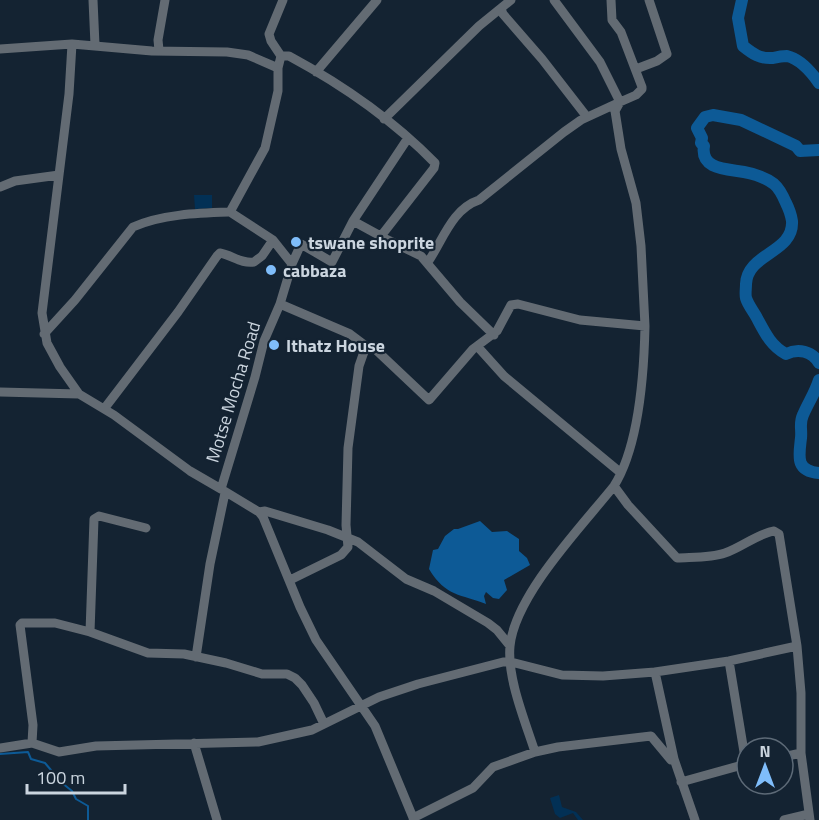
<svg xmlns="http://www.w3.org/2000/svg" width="819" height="820" font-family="'Titillium Web',sans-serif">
	<rect width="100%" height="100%" fill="#142332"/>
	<!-- green -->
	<path fill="#023055" d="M 194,195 L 212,195 L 212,208 L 195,209 Z
		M 559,795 L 562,807 L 576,812 L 583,820 L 578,820 L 573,813 L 560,818 L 555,814 L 550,798 Z"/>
	<!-- water -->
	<path fill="#0d5a96" d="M 480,521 L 492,532 L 507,531 L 519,539 L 519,551 L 527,558 L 530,565 L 504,580 L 507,590 L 499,599 L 493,598 L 486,592 L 484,596 L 486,604 C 461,594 446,597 429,569 L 433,550 L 438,549 L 445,536 L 454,529 L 458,529 Z"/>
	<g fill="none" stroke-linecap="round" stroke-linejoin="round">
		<!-- stream -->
		<path stroke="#0d5a96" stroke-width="2" d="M 0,754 L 28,752 L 31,759 L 45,763 L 62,783 L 72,791 L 76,799 L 88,806 L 88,820"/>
		<!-- river -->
		<path stroke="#0d5a96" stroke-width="12" d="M 742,0 L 738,18 L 743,46 C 753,54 760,59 773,58 C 777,57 782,56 787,56 C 800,59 812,73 819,83
			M 819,150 L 800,151 L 796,146 L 741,120 L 713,115 L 705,117 L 697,128 L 702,138 L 701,143 L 704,146 C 700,170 728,169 744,172 C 755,174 765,177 774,184 C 780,189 783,196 786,203 C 789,209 791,214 792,221 C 794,253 747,253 746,284 C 746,289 745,294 746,298 C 748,305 754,312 757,318 C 765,333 771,346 786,354 C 798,348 812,351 819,363
			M 819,380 C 815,393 808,403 803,415 C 799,423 802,429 801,438 C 799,456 795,471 819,473"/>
		<!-- minor -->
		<path stroke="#636b73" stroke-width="9" d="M 93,0 L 95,45
			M 283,0 L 269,34 L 271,41 L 281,56 L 278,68 L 278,91 L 265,148 L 230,212 L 273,240 L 292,264 L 280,304 L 264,341 L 255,377 L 221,489 L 259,512 L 263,517 L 300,607 L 316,640 L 375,726 L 414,820
			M 611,0 L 612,20 L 621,32 L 642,87 L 642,89 L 636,95 L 620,102 L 615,111 L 621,149 L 636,203 L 641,246 L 645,326
			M 501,9 L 503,14 L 542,59 L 587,117
			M 72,44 L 69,94 L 42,313 L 47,343 L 60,367 L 79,394 L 114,415 L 190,471 L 221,489
			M 0,49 L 72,44 L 152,51 L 227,52 L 248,55 L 278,68
			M 159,50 L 158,40 L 165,0
			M 281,56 L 289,56 C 341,84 393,120 435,163 L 434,168 L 381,236
			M 636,69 L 657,61 L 667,54 L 649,0
			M 316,72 L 377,0
			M 384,119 L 479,26 L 511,0
			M 408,138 L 353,221 L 386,239 L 421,256 L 460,302 L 494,335
			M 0,187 L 15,181 L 59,175
			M 428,262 C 443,240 452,209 479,200 L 564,132 L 581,120 L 620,102 L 600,62 L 554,0
			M 292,264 L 301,244 L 332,262 L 353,221
			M 280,304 L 350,334 L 366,346 L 359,366 L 348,448 L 346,525 L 348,547 L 341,555 L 290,580
			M 44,334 L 75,300 L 133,227 C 162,214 199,213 230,212
			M 366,346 L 375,349 L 429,400 L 473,349 L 497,331 L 511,305 L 518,304 L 580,320 L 645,326 C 644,373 639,446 614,486 C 582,526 515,595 510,646 C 507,678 525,721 535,752
			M 477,346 L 504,376 L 621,473
			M 0,392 L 79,394
			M 104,409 L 178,312 L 217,256 L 220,253 C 232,255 241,264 254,262 L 262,256 L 273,240
			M 614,486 L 628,505 L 677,558 C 692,557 711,558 725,553 C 742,547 757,534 774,531 L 779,534 L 797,646 L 801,693 L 801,753 L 810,820
			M 259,512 L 265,511 L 328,530 L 358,542 L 406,579 L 434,591 L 488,623 L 497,630 L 510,646
			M 90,632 L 94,519 L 99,516 L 146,528
			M 196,657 L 210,564 L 225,493
			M 655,672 L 674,759 L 695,820
			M 32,743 L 33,725 L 20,625 L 22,623 L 55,623 L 90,632 L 148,653 L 184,654 L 226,663 L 262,674 L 287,674 L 295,678 L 302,685 L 314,703 L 324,724
			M 194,743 L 217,820
			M 0,748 L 32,743 L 59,752 L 96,746 L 258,742 L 312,730 L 379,697 L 418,684 L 503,662 L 511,662 L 562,675 L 603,676 L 655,672 L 729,661 L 797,646
			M 783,757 L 801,753
			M 681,782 L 746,764 L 729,661
			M 413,818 L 473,788 L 493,767 L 535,752 L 558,747 L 651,736 L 671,760 L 674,759
			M 784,820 L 809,814"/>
	</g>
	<!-- markers -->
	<g fill="#7fbdfa" stroke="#142332" stroke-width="2">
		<circle cx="296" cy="242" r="6"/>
		<circle cx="271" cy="270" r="6"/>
		<circle cx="274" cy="345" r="6"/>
	</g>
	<g text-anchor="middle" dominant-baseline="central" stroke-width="4.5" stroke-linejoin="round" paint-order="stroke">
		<!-- poi labels -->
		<g font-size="18" font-weight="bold" fill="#cbd5df" stroke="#142332" text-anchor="start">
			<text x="308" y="242">tswane shoprite</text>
			<text x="283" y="270">cabbaza</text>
			<text x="286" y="345">Ithatz House</text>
		</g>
		<!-- street labels -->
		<g font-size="18" fill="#cbd5df" stroke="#142332">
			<text transform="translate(233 392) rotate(-73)">Motse Mocha Road</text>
		</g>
	</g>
	<!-- north arrow -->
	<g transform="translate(765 766)"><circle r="28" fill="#142332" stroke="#5d6a77" stroke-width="1.5"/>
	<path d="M0-4.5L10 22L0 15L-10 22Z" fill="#7fbdfa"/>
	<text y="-9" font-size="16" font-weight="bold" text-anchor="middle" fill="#cbd5df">N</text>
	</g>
	<!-- scale -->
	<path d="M27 784v9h98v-9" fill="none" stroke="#cbd5df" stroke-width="3"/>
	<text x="36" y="784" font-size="18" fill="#cbd5df" stroke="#142332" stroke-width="4.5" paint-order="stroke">100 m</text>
</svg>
